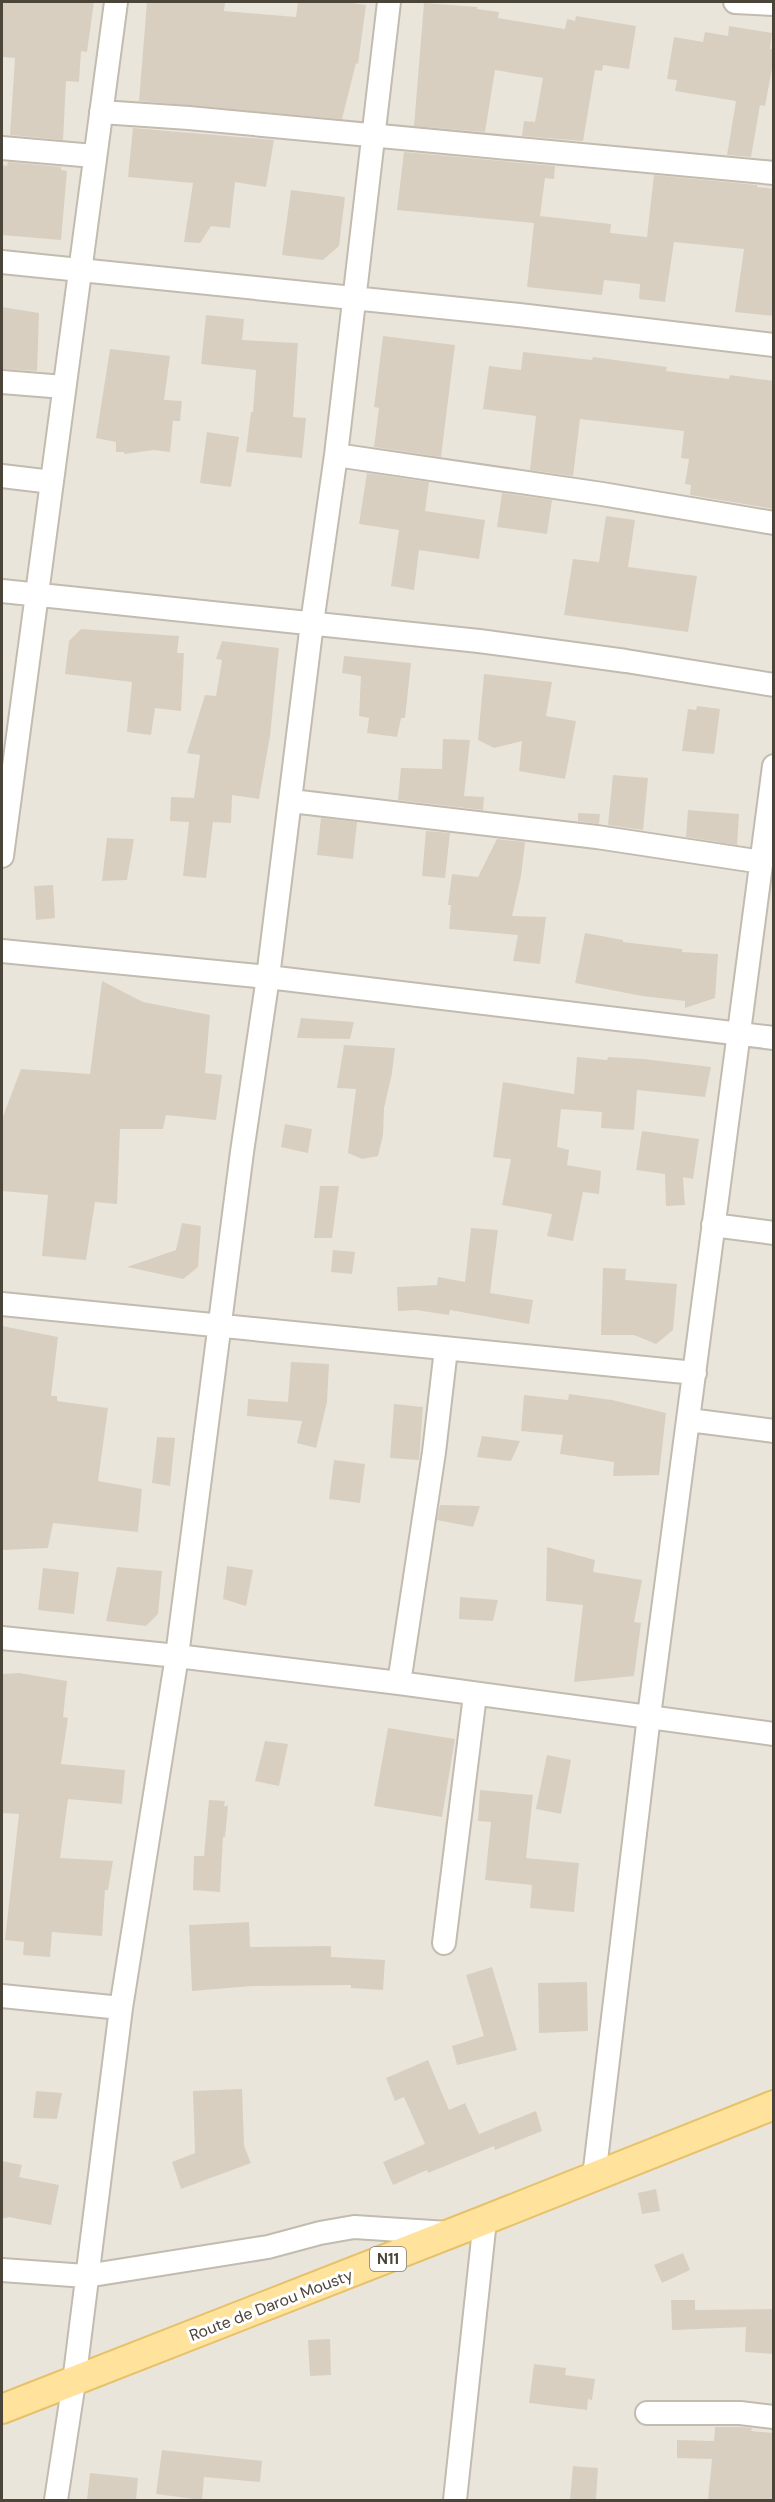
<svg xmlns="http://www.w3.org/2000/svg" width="775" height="2502" font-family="'DM Sans',sans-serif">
	<rect width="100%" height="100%" fill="#f6f3ec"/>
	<!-- residential -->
	<path fill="#eae5da" d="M 2,2 L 773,2 L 773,2500 L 2,2500 Z"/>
	<!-- building -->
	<path fill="#d8cfc1" d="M 2,2 L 94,2 L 87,52 L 81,51 L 79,82 L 66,81 L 63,140 L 10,135 L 15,58 L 2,57 Z
		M 147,2 L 225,2 L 224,11 L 296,17 L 298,2 L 345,2 L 366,5 L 358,64 L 356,63 L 342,119 L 139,101 Z
		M 424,3 L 477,7 L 477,9 L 499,12 L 498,18 L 565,29 L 567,19 L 575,21 L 576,16 L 636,26 L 629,69 L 603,65 L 602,71 L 595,70 L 583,141 L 522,136 L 524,121 L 535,122 L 543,78 L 495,70 L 485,132 L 414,126 Z
		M 729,26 L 772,33 L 770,49 L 774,49 L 774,58 L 765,106 L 760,105 L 751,157 L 727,155 L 736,101 L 675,91 L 677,80 L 667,79 L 674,37 L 703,42 L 705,32 L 728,36 Z
		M 133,128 L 274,140 L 266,187 L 235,182 L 230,228 L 211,226 L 200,243 L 184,242 L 193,183 L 128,177 Z
		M 404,152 L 555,166 L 554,179 L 545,178 L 540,216 L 611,224 L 610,233 L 647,237 L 654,175 L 757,185 L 757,187 L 774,189 L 774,316 L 735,312 L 744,249 L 674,242 L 665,302 L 639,299 L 640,284 L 604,280 L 602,295 L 527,287 L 534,223 L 397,210 Z
		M 8,162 L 61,167 L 61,170 L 67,171 L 61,240 L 2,235 L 2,165 L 7,166 Z
		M 291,190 L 345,197 L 339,246 L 323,260 L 282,255 Z
		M 2,307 L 39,313 L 37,371 L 2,369 Z
		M 206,315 L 244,319 L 242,340 L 298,343 L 293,417 L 306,418 L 302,458 L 246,452 L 251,412 L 253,412 L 256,370 L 201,364 Z
		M 383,336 L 455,345 L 441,457 L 374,447 L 379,408 L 374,407 Z
		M 110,349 L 170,356 L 164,400 L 182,401 L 180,421 L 173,421 L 170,452 L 154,450 L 124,454 L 124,452 L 116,452 L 116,442 L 96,438 Z
		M 523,352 L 592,360 L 593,357 L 667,367 L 666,371 L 729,379 L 730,375 L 774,381 L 774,509 L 690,495 L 691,485 L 685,484 L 689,459 L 681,458 L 684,431 L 580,419 L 573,476 L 530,470 L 536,416 L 483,409 L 489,366 L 521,370 Z
		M 207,432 L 239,437 L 231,487 L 200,483 Z
		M 367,473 L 429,482 L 425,511 L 485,520 L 479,559 L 419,550 L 414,590 L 391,586 L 399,530 L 359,524 Z
		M 502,493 L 552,500 L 547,534 L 497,527 Z
		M 606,516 L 635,520 L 628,567 L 697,576 L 688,632 L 564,615 L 573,559 L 599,562 Z
		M 81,629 L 179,636 L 177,653 L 184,653 L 181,711 L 155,708 L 151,735 L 127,732 L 132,682 L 65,674 L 69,641 Z
		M 222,641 L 279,648 L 270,736 L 259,799 L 232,795 L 231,823 L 213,822 L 206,878 L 183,876 L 189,822 L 170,821 L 171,797 L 194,798 L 200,755 L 187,753 L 205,695 L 216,696 L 222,660 L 216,659 Z
		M 344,656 L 411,663 L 405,718 L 401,718 L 397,737 L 367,733 L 369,718 L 359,716 L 361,676 L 342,673 Z
		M 484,674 L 552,682 L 546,716 L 576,721 L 565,779 L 519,771 L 522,741 L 494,748 L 478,740 Z
		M 697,706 L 720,709 L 714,754 L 682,751 L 688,709 L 696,710 Z
		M 443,739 L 470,740 L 464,796 L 484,797 L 483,810 L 398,800 L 401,768 L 442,769 Z
		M 613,775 L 648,778 L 643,830 L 608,825 Z
		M 688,810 L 739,814 L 737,845 L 686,837 Z
		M 578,813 L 600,814 L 599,824 L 578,821 Z
		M 321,818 L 357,822 L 353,859 L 317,855 Z
		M 426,831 L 450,833 L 445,878 L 422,876 Z
		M 107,838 L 134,839 L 127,880 L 102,881 Z
		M 497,839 L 525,842 L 521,876 L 512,916 L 546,917 L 540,964 L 513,961 L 518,935 L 449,929 L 451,905 L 448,905 L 452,874 L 478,877 Z
		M 53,885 L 55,918 L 36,920 L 34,886 Z
		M 585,933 L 623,940 L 623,942 L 682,949 L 682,952 L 718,954 L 715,998 L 685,1008 L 685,1001 L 642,996 L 575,983 Z
		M 102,981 L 143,1002 L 210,1015 L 205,1073 L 222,1075 L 216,1120 L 166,1115 L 163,1129 L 120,1129 L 117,1204 L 95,1202 L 86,1260 L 42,1256 L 48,1195 L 2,1191 L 2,1119 L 21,1069 L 90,1074 Z
		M 301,1018 L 354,1022 L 350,1039 L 297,1038 Z
		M 344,1045 L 395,1048 L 392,1073 L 384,1108 L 383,1135 L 378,1156 L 362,1159 L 348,1153 L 356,1089 L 337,1088 Z
		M 577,1057 L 607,1060 L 608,1057 L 644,1059 L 711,1067 L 705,1097 L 637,1090 L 634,1130 L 601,1128 L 602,1112 L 561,1109 L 557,1147 L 569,1150 L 567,1165 L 601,1171 L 599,1194 L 583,1192 L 573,1241 L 547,1236 L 552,1214 L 502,1205 L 511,1159 L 493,1157 L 503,1082 L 574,1094 Z
		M 285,1124 L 312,1129 L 308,1153 L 281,1147 Z
		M 642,1131 L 699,1139 L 693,1179 L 683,1177 L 685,1205 L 666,1206 L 665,1174 L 636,1170 Z
		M 320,1186 L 339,1186 L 332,1238 L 314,1238 Z
		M 182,1223 L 201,1226 L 198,1267 L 183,1279 L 127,1267 L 176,1250 Z
		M 471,1228 L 498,1230 L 490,1293 L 533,1300 L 529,1324 L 450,1310 L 449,1315 L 416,1310 L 398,1311 L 397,1287 L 437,1285 L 438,1277 L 465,1282 Z
		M 333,1250 L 355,1252 L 352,1274 L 331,1272 Z
		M 603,1268 L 626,1269 L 625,1280 L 677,1284 L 673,1330 L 656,1344 L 634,1335 L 601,1335 Z
		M 2,1326 L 58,1337 L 51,1396 L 57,1396 L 57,1401 L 108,1408 L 98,1481 L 142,1489 L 138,1532 L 53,1523 L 48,1548 L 2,1550 Z
		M 291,1362 L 329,1364 L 327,1402 L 316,1448 L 297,1443 L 302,1421 L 247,1416 L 248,1399 L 288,1402 Z
		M 569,1394 L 612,1400 L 666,1413 L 659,1475 L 613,1476 L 614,1462 L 560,1454 L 563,1435 L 521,1431 L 524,1395 L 568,1400 Z
		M 394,1404 L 423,1407 L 419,1460 L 390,1458 Z
		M 482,1436 L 520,1441 L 511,1461 L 477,1457 Z
		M 157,1437 L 175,1438 L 170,1486 L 152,1483 Z
		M 334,1460 L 365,1464 L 360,1503 L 329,1499 Z
		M 440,1505 L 480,1506 L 473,1527 L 437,1520 Z
		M 547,1547 L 595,1560 L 593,1572 L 642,1580 L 634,1622 L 641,1623 L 634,1676 L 574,1682 L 583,1605 L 546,1601 Z
		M 227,1566 L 253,1570 L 246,1606 L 223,1599 Z
		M 117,1567 L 162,1571 L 158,1614 L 146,1626 L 106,1621 Z
		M 43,1568 L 79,1572 L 74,1614 L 38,1610 Z
		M 460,1597 L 498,1600 L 493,1621 L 459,1619 Z
		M 19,1673 L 67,1681 L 63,1717 L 68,1718 L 61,1764 L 125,1770 L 122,1804 L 68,1799 L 60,1858 L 113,1861 L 108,1890 L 105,1890 L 102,1936 L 52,1932 L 50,1957 L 23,1955 L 24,1942 L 5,1940 L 19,1814 L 2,1813 L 2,1674 Z
		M 388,1728 L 455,1739 L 442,1817 L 374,1806 Z
		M 265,1741 L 288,1744 L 279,1786 L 255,1781 Z
		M 547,1755 L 571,1760 L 561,1814 L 536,1809 Z
		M 480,1790 L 533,1795 L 526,1858 L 579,1863 L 574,1912 L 530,1908 L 532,1885 L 485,1880 L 491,1822 L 478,1821 Z
		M 209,1800 L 225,1801 L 224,1806 L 228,1806 L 225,1837 L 223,1837 L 220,1892 L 193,1890 L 194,1856 L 204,1856 Z
		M 249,1922 L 250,1947 L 331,1946 L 331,1957 L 385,1960 L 383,1990 L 351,1988 L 351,1985 L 252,1986 L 192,1991 L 189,1925 Z
		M 492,1967 L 517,2050 L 457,2065 L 452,2046 L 484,2036 L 466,1975 Z
		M 587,1982 L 588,2031 L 539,2033 L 538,1983 Z
		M 428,2060 L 449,2110 L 465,2103 L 479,2134 L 536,2111 L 542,2131 L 495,2150 L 494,2146 L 428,2173 L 427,2170 L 393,2185 L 383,2162 L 425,2144 L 404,2097 L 395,2101 L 386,2078 Z
		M 242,2089 L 244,2146 L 251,2163 L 181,2189 L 172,2162 L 195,2153 L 193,2091 Z
		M 36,2091 L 62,2093 L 57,2119 L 33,2118 Z
		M 2,2161 L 22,2165 L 19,2177 L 59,2185 L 51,2225 L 8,2217 L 7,2218 L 2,2218 Z
		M 656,2189 L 660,2211 L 642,2214 L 638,2193 Z
		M 683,2253 L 690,2270 L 662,2283 L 654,2265 Z
		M 671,2300 L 695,2300 L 695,2310 L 774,2309 L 774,2354 L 745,2352 L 746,2327 L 672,2330 Z
		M 330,2339 L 331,2375 L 310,2376 L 308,2340 Z
		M 534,2364 L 566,2368 L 565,2375 L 595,2379 L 592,2400 L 588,2399 L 587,2410 L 529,2403 Z
		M 715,2427 L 739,2427 L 752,2428 L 751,2431 L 774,2433 L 774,2500 L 708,2500 L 712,2459 L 677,2458 L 677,2440 L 714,2441 Z
		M 162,2450 L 262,2461 L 260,2482 L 204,2477 L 202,2500 L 156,2494 Z
		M 573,2466 L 598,2468 L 596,2500 L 570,2500 Z
		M 90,2473 L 138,2478 L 136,2500 L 87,2500 Z"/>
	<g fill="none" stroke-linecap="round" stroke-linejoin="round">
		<defs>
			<path id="minor" d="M 735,2 L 774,4
				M 101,112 L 189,118 L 774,173
				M 2,148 L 94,156
				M 2,262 L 519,315 L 774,345
				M 2,382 L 64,387
				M 336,455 L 602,494 L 774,523
				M 2,476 L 52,482
				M 2,591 L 479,641 L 626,661 L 774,685
				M 291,801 L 597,837 L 762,862
				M 2,856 L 116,2
				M 2,951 L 268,977 L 774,1038
				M 713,1225 L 774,1233
				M 2,1304 L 695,1373
				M 689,1420 L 774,1431
				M 2,1638 L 177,1656 L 399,1683 L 774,1734
				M 399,1683 L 434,1452 L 446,1349
				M 444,1943 L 475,1695
				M 2,1996 L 121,2008
				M 594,2177 L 649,1716 L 774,766
				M 2,2270 L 86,2276 L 268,2247 L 320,2233 L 354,2227 L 448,2233
				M 647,2413 L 740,2413 L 774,2417
				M 56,2500 L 74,2382 L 121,2008 L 177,1656 L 242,1152 L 268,977 L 312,623 L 336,455 L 389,2
				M 455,2500 L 485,2220"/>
			<path id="major" d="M 2,2409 L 485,2220 L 774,2105"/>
		</defs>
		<!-- minor casing -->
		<use href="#minor" stroke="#c2bbae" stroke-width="26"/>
		<!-- major casing -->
		<use href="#major" stroke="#e6c16a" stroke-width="32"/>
		<!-- minor -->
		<use href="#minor" stroke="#fff" stroke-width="22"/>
		<!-- major -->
		<use href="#major" stroke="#ffe39c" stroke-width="28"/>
	</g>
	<g text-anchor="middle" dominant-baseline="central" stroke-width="6" stroke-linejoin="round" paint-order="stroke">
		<!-- shield labels -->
		<rect fill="#fff" stroke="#817c74" stroke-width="1.5" x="370" y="2247" width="36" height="24" rx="4.5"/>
		<g font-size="15" font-weight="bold" fill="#4b4439">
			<text x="388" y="2259">N11</text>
		</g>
		<!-- street labels -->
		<g font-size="16" fill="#4b4439" stroke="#fff">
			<text transform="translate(271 2305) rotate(-21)">Route de Darou Mousty</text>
		</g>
	</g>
	<!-- border -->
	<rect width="775" height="2502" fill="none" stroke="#4b4439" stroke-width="6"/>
</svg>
